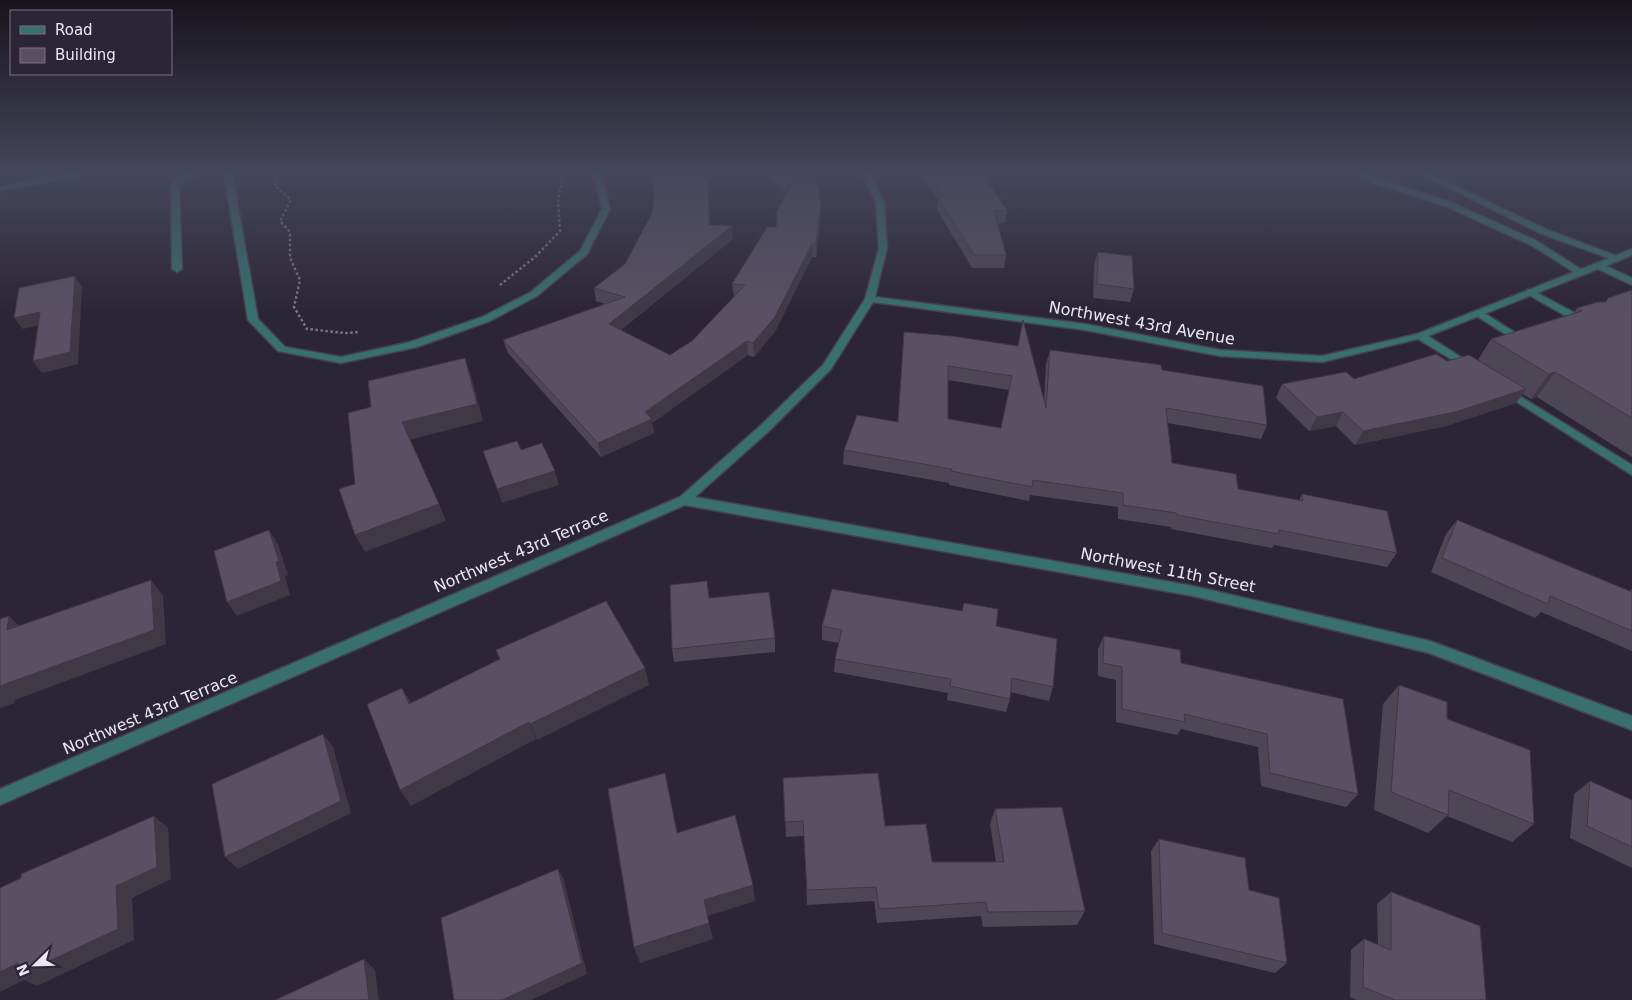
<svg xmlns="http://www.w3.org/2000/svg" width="1632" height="1000" font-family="'DejaVu Sans',sans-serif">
	<rect width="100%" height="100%" fill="#2c2535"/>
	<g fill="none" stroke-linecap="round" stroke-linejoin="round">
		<defs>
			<path id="lane" d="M 35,173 L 43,173 L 40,184 L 33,182 Z
				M 189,173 L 201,173 L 183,181 L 179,186 L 182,269 L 177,272 L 172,269 L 171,186 L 177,177 Z
				M 1250,173 L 1259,173 L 1255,175 Z
				M 1356,173 L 1366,173 L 1380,179 L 1453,203 L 1537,241 L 1585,272 L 1583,274 L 1577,274 L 1531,245 L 1447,207 L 1374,183 Z
				M 1418,173 L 1428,173 L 1548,230 L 1622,258 L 1620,260 L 1614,260 L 1542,234 Z
				M 1530,289 L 1588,320 L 1589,322 L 1588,324 L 1580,324 L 1527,294 L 1527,290 Z
				M 1478,310 L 1481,311 L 1530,342 L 1525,345 L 1521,344 L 1475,315 L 1475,311 Z"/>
			<path id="street" d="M 71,173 L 88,173 L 84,175 L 0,191 L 0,187 Z
				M 224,173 L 232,173 L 258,319 L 285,347 L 341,357 L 410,342 L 482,317 L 531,292 L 580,251 L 602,209 L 594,177 L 591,173 L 599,173 L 602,176 L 610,209 L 587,254 L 537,296 L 490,321 L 417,347 L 341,363 L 278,351 L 248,320 Z
				M 862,173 L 870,173 L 884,202 L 887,248 L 875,297 L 1085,324 L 1220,350 L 1322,356 L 1417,334 L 1632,249 L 1632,255 L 1606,266 L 1632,278 L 1632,285 L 1598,269 L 1428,336 L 1473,365 L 1474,367 L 1469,370 L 1418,339 L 1322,362 L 1220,356 L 1085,330 L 873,302 L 831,369 L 768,432 L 695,497 L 1193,586 L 1430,641 L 1632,716 L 1632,730 L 1429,653 L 1193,596 L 685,505 L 0,805 L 0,789 L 680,497 L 760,426 L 823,365 L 865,299 L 879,248 L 876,202 Z
				M 1505,387 L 1632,465 L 1632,475 L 1501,392 L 1500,390 L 1501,388 Z"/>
		</defs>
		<!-- lane casing -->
		<use href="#lane" stroke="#47404f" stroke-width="3"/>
		<!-- street casing -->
		<use href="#street" stroke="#47404f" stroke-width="3"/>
		<!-- path -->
		<path stroke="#7c7684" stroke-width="2.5" stroke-dasharray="2.5 2.5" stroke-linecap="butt" d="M 278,173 L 275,186 L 291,200 L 280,221 L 290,232 L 290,258 L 300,280 L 294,307 L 307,329 L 346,333 L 360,332
			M 500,285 L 535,257 L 560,231 L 558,201 L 563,179 L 556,173"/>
		<!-- lane -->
		<use href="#lane" fill="#38706f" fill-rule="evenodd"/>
		<!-- street -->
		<use href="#street" fill="#38706f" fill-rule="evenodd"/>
	</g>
	<!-- wall -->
	<path fill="#4d4655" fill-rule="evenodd" d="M 647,173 L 702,173 L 709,195 L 710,225 L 733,239 L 621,330 L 670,355 L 692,341 L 734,297 L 732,284 L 776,227 L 776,212 L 786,195 L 764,173 L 809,173 L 809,177 L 800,184 L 821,203 L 821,216 L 816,257 L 812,257 L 776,330 L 754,357 L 748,355 L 652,423 L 654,433 L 601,457 L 508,353 L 503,340 L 606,304 L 596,301 L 594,288 L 625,264 L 652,213 L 655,186 Z
		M 920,173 L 982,173 L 1007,210 L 1005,223 L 998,224 L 1006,255 L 1004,268 L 972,268 L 937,210 L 938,200 Z
		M 1098,252 L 1134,289 L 1130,302 L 1093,298 L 1094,265 Z
		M 1632,290 L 1632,457 L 1537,397 L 1531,399 L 1523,394 L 1516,403 L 1446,426 L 1355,445 L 1336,426 L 1309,431 L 1276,398 L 1282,384 L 1354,379 L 1447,361 L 1478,360 L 1491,339 L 1574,313 L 1577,308 L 1606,302 Z
		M 904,332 L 1018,346 L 1044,401 L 1046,364 L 1050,350 L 1162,370 L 1267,425 L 1261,439 L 1167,423 L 1172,463 L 1238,489 L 1299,500 L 1302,494 L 1397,553 L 1387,567 L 1274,545 L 1272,548 L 1171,529 L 1171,527 L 1118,519 L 1118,507 L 1030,495 L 1029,501 L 949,485 L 949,483 L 843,464 L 844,450 L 898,422 ZM 948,380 L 1009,390 L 1001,428 L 948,419 Z
		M 1457,520 L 1630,591 L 1632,589 L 1632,651 L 1541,612 L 1535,618 L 1431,572 L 1446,534 Z
		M 710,598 L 775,638 L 775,652 L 674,662 L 672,649 Z
		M 822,626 L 996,626 L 1053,687 L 1049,701 L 1010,692 L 1010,699 L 1006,712 L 947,700 L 948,693 L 834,672 L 835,659 L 839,643 L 822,640 Z
		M 1104,636 L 1181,663 L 1358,794 L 1346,807 L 1261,786 L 1258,747 L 1181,729 L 1177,735 L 1116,722 L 1116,680 L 1098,676 L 1098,649 Z
		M 1399,685 L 1447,719 L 1534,824 L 1512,842 L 1447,816 L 1428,833 L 1374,810 L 1383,704 Z
		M 783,778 L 885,826 L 932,862 L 996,862 L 990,824 L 995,809 L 1085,911 L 1077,925 L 983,927 L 981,916 L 877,923 L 874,901 L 807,905 L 804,836 L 786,837 Z
		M 1590,781 L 1632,800 L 1632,868 L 1570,838 L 1574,794 Z
		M 1159,839 L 1287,963 L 1275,973 L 1154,944 L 1151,851 Z
		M 1391,892 L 1486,1000 L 1357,1000 L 1350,997 L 1351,950 L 1364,939 L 1378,945 L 1377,904 Z"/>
	<!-- shaded-wall -->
	<path fill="#3e3945" d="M 0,173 L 20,173 L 20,174 L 0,178 Z
		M 800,173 L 809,173 L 809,177 L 786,196 L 786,184 Z
		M 708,182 L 709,195 L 710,238 L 709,225 Z
		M 821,203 L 821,216 L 816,257 L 816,244 Z
		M 732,226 L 733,239 L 612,337 L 609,324 Z
		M 812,244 L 812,257 L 776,330 L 754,357 L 753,343 Z
		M 75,276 L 82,287 L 78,364 L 42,373 L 33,361 Z
		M 40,312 L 48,323 L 23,329 L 14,318 Z
		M 747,341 L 748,355 L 652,423 L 654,433 L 601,457 L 598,443 L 645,412 Z
		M 465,358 L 471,376 L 483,421 L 409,440 L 402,422 Z
		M 1555,372 L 1537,397 L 1531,399 L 1549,374 Z
		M 1526,389 L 1516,403 L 1446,426 L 1355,445 L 1363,431 Z
		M 1343,412 L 1336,426 L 1309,431 L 1317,417 Z
		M 555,471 L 559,485 L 502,503 L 497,489 Z
		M 439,504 L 446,521 L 365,552 L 355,535 Z
		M 269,530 L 278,544 L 288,575 L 285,576 L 290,595 L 237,616 L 227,602 L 276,562 Z
		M 151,580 L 163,595 L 166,644 L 15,700 L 15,703 L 0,708 L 0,686 Z
		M 9,616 L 23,630 L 7,630 Z
		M 645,668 L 649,685 L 537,740 L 530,724 Z
		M 402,688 L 412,704 L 409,704 Z
		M 529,722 L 536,739 L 411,806 L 400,790 Z
		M 323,734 L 333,747 L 351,813 L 238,869 L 225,857 Z
		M 665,773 L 669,791 L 681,850 L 677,833 Z
		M 154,816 L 168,828 L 171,879 L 132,898 L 134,940 L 37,986 L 24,980 L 0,992 L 0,972 L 18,963 L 116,886 Z
		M 558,869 L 564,880 L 587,974 L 531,1000 L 502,1000 Z
		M 753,885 L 755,901 L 708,916 L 704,900 Z
		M 709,923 L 713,939 L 640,963 L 634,947 Z
		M 364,959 L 375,970 L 379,1000 L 369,1000 Z"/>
	<!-- building -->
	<path fill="#595163" stroke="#3e3945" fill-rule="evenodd" d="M 652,173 L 702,173 L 708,182 L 709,225 L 732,226 L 609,324 L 670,355 L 692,341 L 745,285 L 732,284 L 767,227 L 778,227 L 776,212 L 792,184 L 817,183 L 821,203 L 816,244 L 812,244 L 775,317 L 753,343 L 747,341 L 645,412 L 652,419 L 598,443 L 503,340 L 625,297 L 594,288 L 625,264 L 652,213 L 655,178 Z
		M 775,173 L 800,173 L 786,184 Z
		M 929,173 L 982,173 L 1007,210 L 994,211 L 1006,255 L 974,255 L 938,197 L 945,197 Z
		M 1098,252 L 1132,256 L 1134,289 L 1097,284 Z
		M 75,276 L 70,352 L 33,361 L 40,312 L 14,318 L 19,288 Z
		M 1632,290 L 1632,418 L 1555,372 L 1549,374 L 1491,339 L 1582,311 L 1577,308 L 1598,302 L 1606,302 L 1608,298 Z
		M 1023,320 L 1046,408 L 1050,350 L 1161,365 L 1162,370 L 1263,386 L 1267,425 L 1166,408 L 1172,463 L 1236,474 L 1238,489 L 1303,501 L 1302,494 L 1387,511 L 1397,553 L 1279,530 L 1279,534 L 1177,515 L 1176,513 L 1123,505 L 1123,493 L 1033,480 L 1032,487 L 951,471 L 952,469 L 844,450 L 857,415 L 898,422 L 904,332 L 952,336 L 1018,346 ZM 948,366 L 1012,376 L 1001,428 L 948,419 Z
		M 1436,354 L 1447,361 L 1469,355 L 1526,389 L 1455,412 L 1363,431 L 1343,412 L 1317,417 L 1282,384 L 1346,372 L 1354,379 Z
		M 465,358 L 477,404 L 402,422 L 439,504 L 355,535 L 339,489 L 355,484 L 348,413 L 371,407 L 368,381 Z
		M 517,441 L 521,450 L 542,443 L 555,471 L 497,489 L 483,451 Z
		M 1457,520 L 1632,592 L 1632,631 L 1550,596 L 1548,604 L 1442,558 Z
		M 269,530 L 279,561 L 276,562 L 281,581 L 227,602 L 214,551 Z
		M 151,580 L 154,630 L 0,686 L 0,619 L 9,616 L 7,630 Z
		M 707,581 L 709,598 L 769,592 L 775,638 L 672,649 L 670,585 Z
		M 832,589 L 962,611 L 964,603 L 998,609 L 996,626 L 1057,639 L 1053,687 L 1012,678 L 1010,699 L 950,686 L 951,679 L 835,659 L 842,630 L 822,626 Z
		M 606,601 L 645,668 L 530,724 L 529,722 L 400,790 L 367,704 L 402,688 L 409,704 L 500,659 L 496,650 Z
		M 1104,636 L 1180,650 L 1181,663 L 1343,699 L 1358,794 L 1270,773 L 1267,734 L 1184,714 L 1185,722 L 1122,709 L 1122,667 L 1103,663 Z
		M 1399,685 L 1447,702 L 1447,719 L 1530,750 L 1534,824 L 1449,790 L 1448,815 L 1391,792 Z
		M 323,734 L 341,801 L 225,857 L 212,784 Z
		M 665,773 L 677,833 L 735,815 L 753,885 L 704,900 L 709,923 L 634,947 L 608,789 Z
		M 878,773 L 885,826 L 926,824 L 932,862 L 1004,862 L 995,809 L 1062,807 L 1085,911 L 988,912 L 986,902 L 879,909 L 876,887 L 807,890 L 803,821 L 785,822 L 783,778 Z
		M 1590,781 L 1632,800 L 1632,847 L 1587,826 Z
		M 154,816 L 157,867 L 116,886 L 118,929 L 17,976 L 18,963 L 0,972 L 0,888 L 21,878 L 21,874 Z
		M 1159,839 L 1245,858 L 1249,890 L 1279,898 L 1287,963 L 1162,933 Z
		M 558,869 L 582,963 L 502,1000 L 454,1000 L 441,918 Z
		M 1391,892 L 1480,926 L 1486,1000 L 1395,1000 L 1363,987 L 1364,939 L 1391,950 Z
		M 364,959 L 369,1000 L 275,1000 Z"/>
	<!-- sky -->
	<linearGradient id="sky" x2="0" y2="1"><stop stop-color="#18141d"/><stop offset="0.55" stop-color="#45465c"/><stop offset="1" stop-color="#45465c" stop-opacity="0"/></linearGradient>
	<rect width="1632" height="313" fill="url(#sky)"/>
	<g text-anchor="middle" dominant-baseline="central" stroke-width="4.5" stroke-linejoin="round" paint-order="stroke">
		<!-- street labels -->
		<g font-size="16" fill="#ebe7f2" stroke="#2c2535">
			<text transform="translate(1142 323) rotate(10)">Northwest 43rd Avenue</text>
			<text transform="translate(521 551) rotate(-23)">Northwest 43rd Terrace</text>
			<text transform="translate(1168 570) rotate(11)">Northwest 11th Street</text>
			<text transform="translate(150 713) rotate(-23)">Northwest 43rd Terrace</text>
		</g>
	</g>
	<!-- legend -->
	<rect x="10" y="10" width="162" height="65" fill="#2c2535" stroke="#787381"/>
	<rect x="20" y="26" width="25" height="8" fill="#38706f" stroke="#787381"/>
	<text x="55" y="35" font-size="15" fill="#ebe7f2">Road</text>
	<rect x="20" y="48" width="25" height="15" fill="#595163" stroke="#787381"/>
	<text x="55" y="60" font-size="15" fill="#ebe7f2">Building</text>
	<!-- north arrow -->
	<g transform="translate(35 965) rotate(247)" stroke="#2c2535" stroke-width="4" paint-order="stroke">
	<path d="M0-4L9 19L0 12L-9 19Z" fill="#ebe7f2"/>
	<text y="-8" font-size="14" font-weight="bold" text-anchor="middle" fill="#ebe7f2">N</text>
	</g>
</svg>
